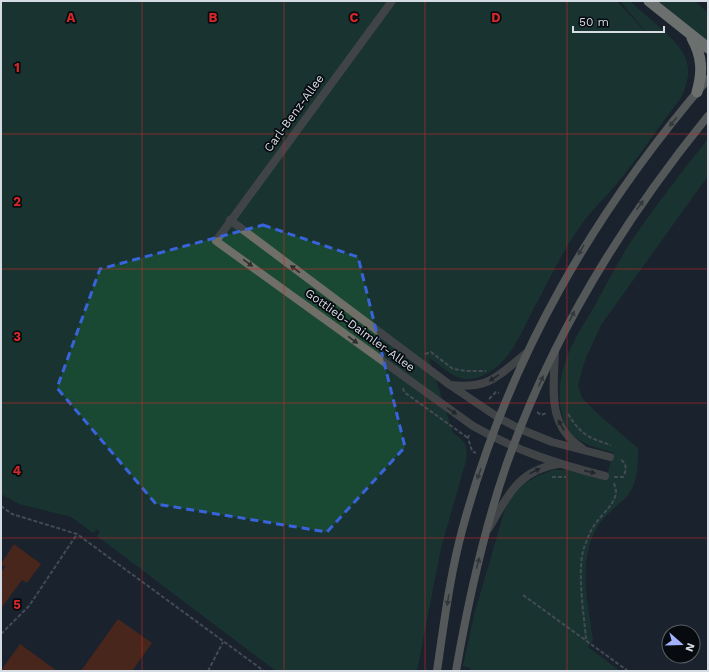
<svg xmlns="http://www.w3.org/2000/svg" width="709" height="672" font-family="'Work Sans',sans-serif">
	<rect width="100%" height="100%" fill="#19222d"/>
	<!-- green -->
	<path fill="#1a4933" d="M 1,1 L 617,1 L 652,39 L 620,1 L 630,1 C 641,11 652,21 663,30 C 686,52 696,66 681,98 C 658,127 638,159 614,187 C 601,202 587,215 577,231 C 560,256 547,284 533,310 C 520,335 509,366 479,377 C 456,385 446,368 429,358 L 453,433 C 466,442 468,445 466,461 L 441,548 L 417,671 L 276,671 L 97,536 L 100,532 L 97,529 L 93,533 L 71,517 L 19,504 L 1,494 Z
		M 659,1 L 695,1 L 708,13 L 708,43 Z
		M 708,139 L 708,176 L 601,325 L 585,360 L 578,385 L 582,398 L 598,414 L 638,448 C 638,462 638,483 628,495 C 619,505 605,514 598,526 C 577,560 588,603 593,640 L 588,647 L 620,671 L 470,671 L 470,668 L 463,666 L 474,615 L 505,509 L 517,488 L 537,476 L 553,470 L 566,470 L 606,480 L 613,452 C 600,449 579,444 570,432 C 558,415 558,392 562,373 C 567,350 582,327 594,307 C 605,287 616,266 628,246 C 653,209 680,174 708,139 Z"/>
	<!-- building -->
	<path fill="#802a06" d="M 14,544 L 41,564 L 27,583 L 22,580 L 2,607 L 1,572 L 5,567 L 1,564 Z
		M 118,619 L 152,643 L 132,671 L 81,671 Z
		M 20,644 L 57,671 L 5,671 L 2,669 Z"/>
	<g fill="none" stroke-linecap="round" stroke-linejoin="round">
		<!-- path -->
		<path stroke="#747c85" stroke-width="2" stroke-dasharray="4 2" stroke-linecap="butt" d="M 425,354 L 431,352 L 453,369 L 467,371 L 486,371
			M 403,388 L 404,392 L 468,438
			M 489,399 L 496,392 L 499,393
			M 537,412 L 541,415 L 547,413
			M 568,414 C 581,435 589,438 611,445
			M 469,435 L 468,438 L 472,451 L 476,453
			M 552,477 L 566,477
			M 614,477 L 623,477 C 627,470 627,462 619,459
			M 1,506 L 12,514 L 77,534 L 264,671
			M 523,595 L 628,671
			M 1,634 L 29,606 L 77,534
			M 586,639 C 584,615 576,566 585,545 C 588,537 591,529 596,523 C 605,510 623,498 613,482
			M 208,671 L 223,642"/>
		<!-- minor -->
		<path stroke="#6f6e67" stroke-width="8" d="M 392,1 L 216,241 L 473,426 C 517,451 557,464 605,476
			M 230,220 L 450,385 L 499,418 L 520,429 L 552,442 L 610,457
			M 555,350 C 554,388 546,425 582,448
			M 450,385 C 489,389 497,377 525,354
			M 489,528 C 507,497 518,470 558,464"/>
		<!-- secondary -->
		<path stroke="#9c9a8f" stroke-width="8" d="M 437,671 C 444,623 450,574 463,527 C 509,357 594,212 708,79
			M 456,671 C 468,602 483,533 506,466 C 551,337 622,222 708,116"/>
		<!-- trunk -->
		<path stroke="#ceccbc" stroke-width="11" d="M 649,1 L 708,48
			M 692,38 C 702,56 703,72 697,92"/>
	</g>
	<!-- one-way arrows -->
	<defs><path id="oneway-solid" d="M-6-.8H1V-3.2L6.5 0L1 3.2V.8H-6Z"/></defs>
	<g fill="#525250">
		<use href="#oneway-solid" transform="translate(673 122) rotate(129)"/>
		<use href="#oneway-solid" transform="translate(640 205) rotate(-55)"/>
		<use href="#oneway-solid" transform="translate(581 250) rotate(121)"/>
		<use href="#oneway-solid" transform="translate(572 316) rotate(-63)"/>
		<use href="#oneway-solid" transform="translate(541 381) rotate(-66)"/>
		<use href="#oneway-solid" transform="translate(479 474) rotate(110)"/>
		<use href="#oneway-solid" transform="translate(478 563) rotate(-75)"/>
		<use href="#oneway-solid" transform="translate(448 600) rotate(99)"/>
	</g>
	<g fill="#2b2e2e">
		<use href="#oneway-solid" transform="translate(248 263) rotate(36)"/>
		<use href="#oneway-solid" transform="translate(295 269) rotate(-143)"/>
		<use href="#oneway-solid" transform="translate(353 340) rotate(36)"/>
		<use href="#oneway-solid" transform="translate(494 378) rotate(147)"/>
		<use href="#oneway-solid" transform="translate(452 411) rotate(35)"/>
		<use href="#oneway-solid" transform="translate(561 425) rotate(-119)"/>
		<use href="#oneway-solid" transform="translate(535 471) rotate(-27)"/>
		<use href="#oneway-solid" transform="translate(590 472) rotate(13)"/>
	</g>
	<!-- marked area -->
	<path d="M0 0H709V672H0ZM 263,225 L 358,257 L 405,447 L 327,532 L 156,504 L 57,388 L 100,269 Z" fill="#19222d" fill-opacity=".55" fill-rule="evenodd"/>
	<path fill="none" stroke="#3963da" stroke-width="3" stroke-dasharray="8 5" stroke-linejoin="round" d="M 263,225 L 358,257 L 405,447 L 327,532 L 156,504 L 57,388 L 100,269 Z"/>
	<!-- grid -->
	<path fill="none" stroke="#d62828" stroke-width="1" stroke-opacity="0.55" d="M 142,1 L 142,671M 284,1 L 284,671M 425,1 L 425,671M 567,1 L 567,671M 1,134 L 708,134M 1,269 L 708,269M 1,403 L 708,403M 1,538 L 708,538"/>
	<g text-anchor="middle" dominant-baseline="central" stroke-width="3.5" stroke-linejoin="round" paint-order="stroke">
		<!-- street labels -->
		<g font-size="12" fill="#d6dce3" stroke="#070b10">
			<text transform="translate(294 113) rotate(-54)">Carl-Benz-Allee</text>
			<text transform="translate(360 330) rotate(36)">Gottlieb-Daimler-Allee</text>
		</g>
	</g>
	<g font-size="13" text-anchor="middle" font-weight="bold" fill="#d62828" stroke="#070b10" stroke-width="3.5" stroke-linejoin="round" paint-order="stroke">
		<text x="71" y="22">A</text>
		<text x="213" y="22">B</text>
		<text x="354" y="22">C</text>
		<text x="496" y="22">D</text>
		<text x="17" y="72">1</text>
		<text x="17" y="206">2</text>
		<text x="17" y="341">3</text>
		<text x="17" y="475">4</text>
		<text x="17" y="609">5</text>
	</g>
	<!-- border -->
	<rect width="709" height="672" fill="none" stroke="#d6dce3" stroke-width="4"/>
	<!-- north arrow -->
	<g transform="translate(681 644) rotate(110)"><circle r="19" fill="#070b10" stroke="#5a5f64"/>
	<path d="M0-3L7 15L0 10L-7 15Z" fill="#a3b2fd"/>
	<text y="-6" font-size="11" font-weight="bold" text-anchor="middle" fill="#d6dce3">N</text>
	</g>
	<!-- scale -->
	<path d="M573 26v6h91v-6" fill="none" stroke="#d6dce3" stroke-width="2"/>
	<text x="579" y="26" font-size="12" fill="#d6dce3" stroke="#070b10" stroke-width="3" paint-order="stroke">50 m</text>
</svg>
